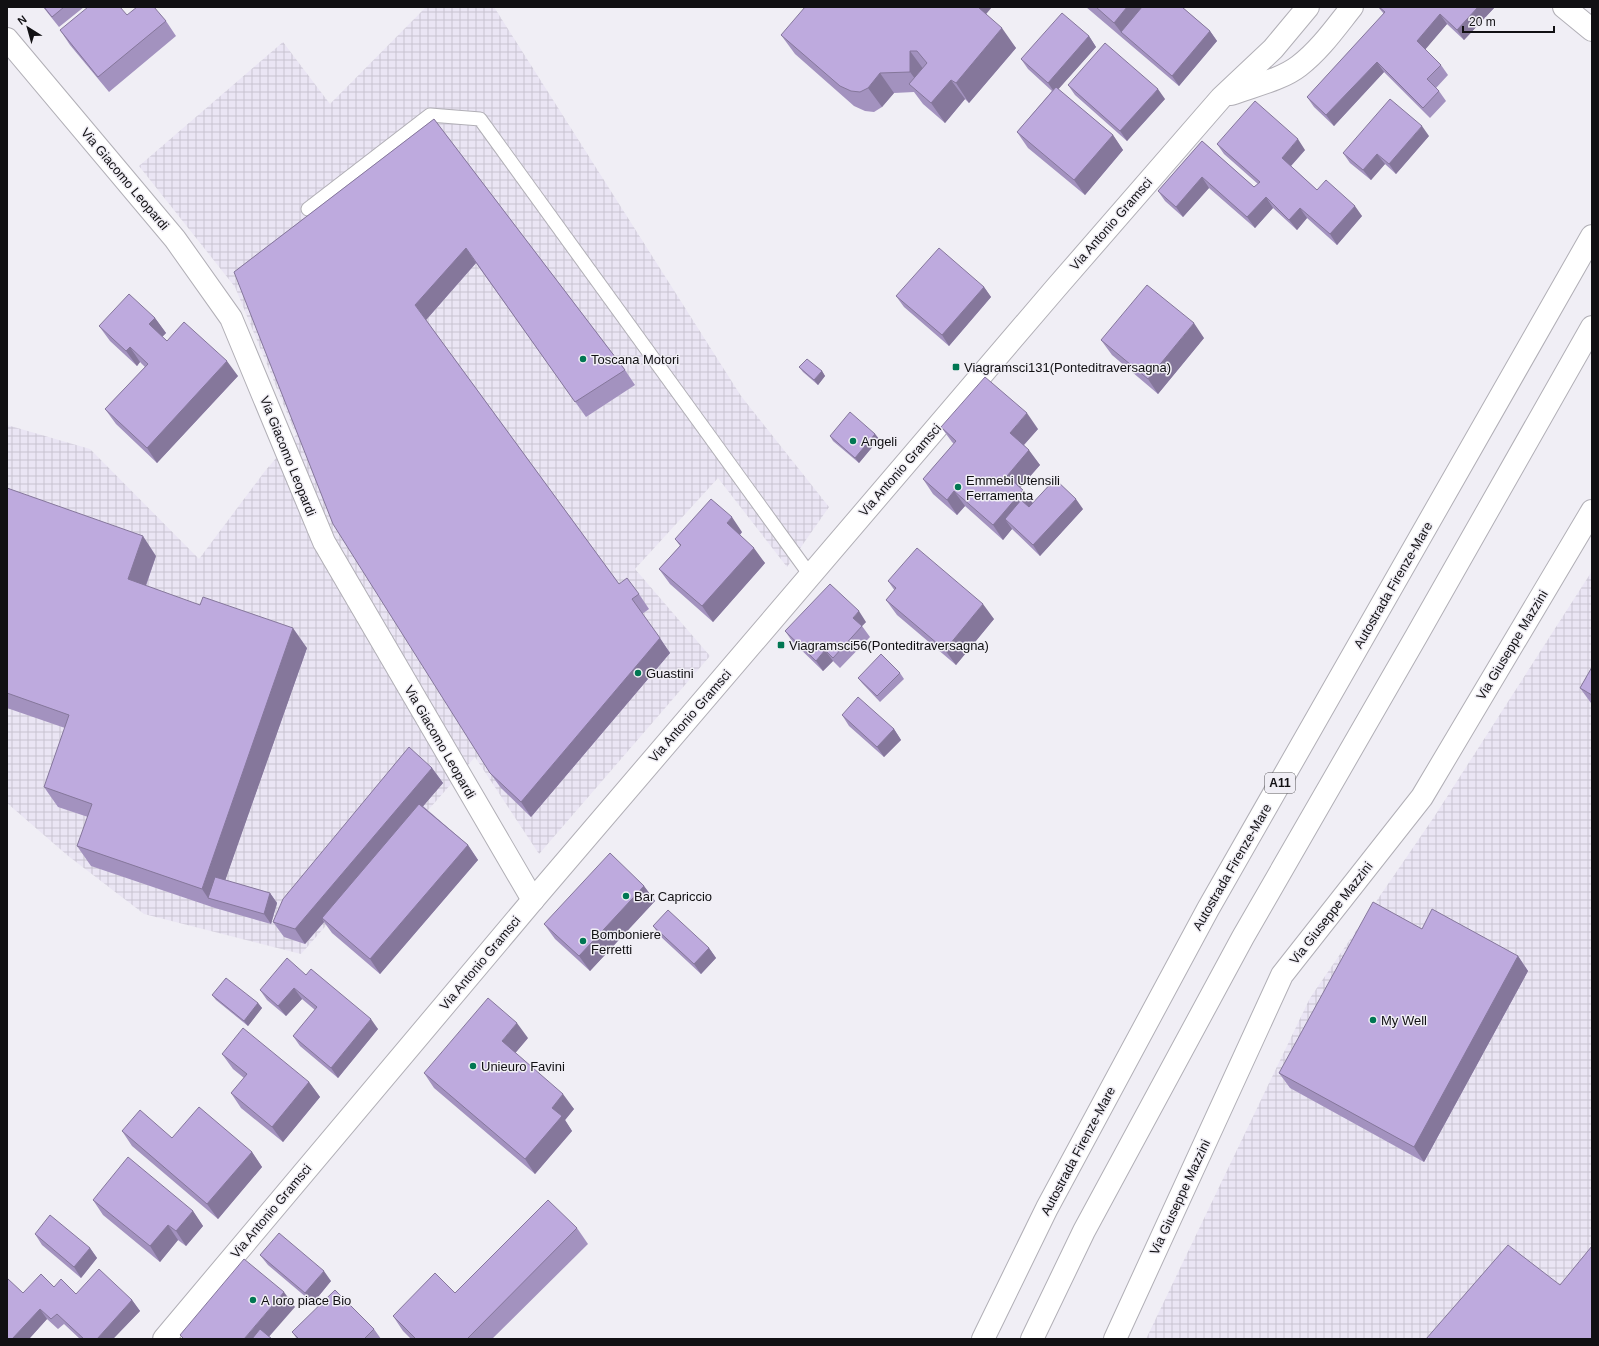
<svg xmlns="http://www.w3.org/2000/svg" width="1599" height="1346" font-family="Arial,sans-serif">
	<defs>
		<pattern id="industrial-grid" width="8" height="8" patternUnits="userSpaceOnUse"><rect width="8" height="8" fill="#eae5f4"/><path d="M0 4h8M4 0v8" fill="none" stroke="#c8c3d0"/></pattern>
	</defs>
	<rect width="100%" height="100%" fill="#f0eef5"/>
	<!-- industrial -->
	<path fill="url(#industrial-grid)" d="M 426,7 L 494,7 L 741,396 L 829,507 L 787,567 L 718,478 L 635,569 L 710,656 L 539,854 L 475,757 L 301,954 L 144,914 L 67,855 L 7,803 L 7,425 L 90,449 L 199,559 L 265,471 L 296,435 L 235,287 L 139,166 L 283,42 L 330,104 Z
		M 1592,571 L 1592,1339 L 1146,1339 L 1310,998 L 1434,817 Z"/>
	<g fill="none" stroke-linecap="round" stroke-linejoin="round">
		<defs>
			<path id="lane" d="M 308,209 L 430,115 L 480,119 L 810,575"/>
			<path id="street" d="M 7,39 L 175,239 L 231,318 L 324,542 L 533,900
				M 1115,1339 L 1282,975 L 1422,797 L 1592,511"/>
			<path id="secondary" d="M 1564,7 L 1592,30
				M 1231,94 C 1252,86 1281,80 1299,66 C 1320,50 1336,27 1352,7
				M 164,1339 L 533,900 L 1055,289 L 1221,98 L 1273,49 L 1308,7"/>
			<path id="highway" d="M 983,1339 L 1047,1208 L 1208,909 L 1592,236
				M 1032,1339 L 1084,1231 L 1243,937 L 1417,635 L 1592,327"/>
		</defs>
		<!-- lane casing -->
		<use href="#lane" stroke="#b1afb6" stroke-width="15"/>
		<!-- street casing -->
		<use href="#street" stroke="#b1afb6" stroke-width="24"/>
		<!-- secondary casing -->
		<use href="#secondary" stroke="#b1afb6" stroke-width="24"/>
		<!-- highway casing -->
		<use href="#highway" stroke="#b1afb6" stroke-width="24"/>
		<!-- lane -->
		<use href="#lane" stroke="#fff" stroke-width="13"/>
		<!-- street -->
		<use href="#street" stroke="#fff" stroke-width="22"/>
		<!-- secondary -->
		<use href="#secondary" stroke="#fff" stroke-width="22"/>
		<!-- highway -->
		<use href="#highway" stroke="#fff" stroke-width="22"/>
	</g>
	<!-- wall -->
	<path fill="#a392bf" d="M 43,7 L 84,7 L 59,27 Z
		M 1086,7 L 1182,7 L 1210,31 L 1217,41 L 1179,86 Z
		M 1378,7 L 1434,7 L 1434,8 L 1434,7 L 1495,7 L 1464,40 L 1447,24 L 1425,49 L 1441,65 L 1448,75 L 1436,88 L 1439,91 L 1446,101 L 1430,118 L 1384,72 L 1334,126 L 1314,107 L 1307,97 L 1384,14 Z
		M 986,14 L 1016,48 L 969,103 L 965,99 L 945,123 L 923,104 L 914,92 L 894,93 L 882,107 L 874,112 L 865,111 L 854,106 L 795,54 L 781,35 Z
		M 127,15 L 166,21 L 176,36 L 109,92 L 70,45 L 60,30 Z
		M 1089,36 L 1096,47 L 1058,89 L 1113,135 L 1123,150 L 1085,195 L 1028,148 L 1017,132 L 1052,91 L 1028,69 L 1021,59 Z
		M 1068,85 L 1165,99 L 1127,141 L 1075,95 Z
		M 434,119 L 625,370 L 635,385 L 586,417 L 476,263 L 426,320 L 619,584 L 639,594 L 649,609 L 642,614 L 670,653 L 531,817 L 501,788 L 490,773 L 234,272 Z
		M 1429,136 L 1396,174 L 1385,164 L 1371,180 L 1350,163 L 1343,153 Z
		M 1202,141 L 1254,187 L 1258,184 L 1224,154 L 1217,144 L 1305,150 L 1291,166 L 1317,190 L 1362,216 L 1337,245 L 1307,218 L 1297,230 L 1273,208 L 1255,228 L 1209,188 L 1183,217 L 1165,201 L 1158,191 Z
		M 984,287 L 991,297 L 949,346 L 904,307 L 896,296 Z
		M 155,318 L 166,333 L 162,337 L 167,341 L 238,376 L 157,463 L 116,424 L 105,409 L 145,367 L 140,362 L 137,366 L 110,341 L 99,326 Z
		M 1204,338 L 1158,394 L 1112,355 L 1101,340 Z
		M 799,367 L 822,371 L 825,376 L 818,385 L 803,372 Z
		M 941,427 L 1038,429 L 1024,445 L 1040,465 L 1020,488 L 1033,503 L 1083,509 L 1040,556 L 1012,529 L 1003,540 L 965,506 L 957,515 L 933,494 L 923,479 L 954,444 L 952,442 Z
		M 875,434 L 879,439 L 859,463 L 833,441 L 830,436 Z
		M 7,488 L 156,556 L 146,586 L 307,648 L 225,880 L 270,893 L 277,903 L 271,924 L 215,908 L 91,866 L 77,846 L 88,817 L 58,807 L 44,787 L 65,728 L 7,708 Z
		M 742,532 L 740,535 L 765,563 L 713,622 L 670,584 L 659,569 L 680,546 L 675,539 Z
		M 888,581 L 994,619 L 956,665 L 897,615 L 886,600 L 895,591 Z
		M 866,622 L 862,626 L 870,637 L 840,668 L 833,661 L 823,671 L 792,641 L 785,631 Z
		M 1592,667 L 1592,704 L 1591,703 L 1580,688 Z
		M 900,673 L 904,679 L 880,702 L 862,683 L 858,678 Z
		M 842,715 L 894,729 L 901,740 L 884,757 L 849,726 Z
		M 432,768 L 443,783 L 423,806 L 468,845 L 478,860 L 380,974 L 332,933 L 324,922 L 305,944 L 284,937 L 273,922 Z
		M 644,886 L 655,901 L 590,971 L 555,939 L 544,924 Z
		M 653,926 L 709,948 L 716,958 L 701,974 L 660,936 Z
		M 1422,929 L 1518,956 L 1528,971 L 1424,1162 L 1290,1088 L 1279,1073 Z
		M 306,975 L 378,1029 L 338,1078 L 300,1046 L 293,1036 L 315,1010 L 302,999 L 286,1016 L 267,1000 L 260,990 Z
		M 212,995 L 258,1003 L 262,1008 L 248,1026 L 216,1000 Z
		M 528,1038 L 515,1053 L 574,1109 L 565,1120 L 572,1131 L 535,1174 L 434,1088 L 424,1073 Z
		M 222,1054 L 309,1082 L 320,1097 L 283,1142 L 241,1108 L 231,1093 L 244,1078 L 233,1069 Z
		M 122,1131 L 172,1138 L 252,1152 L 262,1167 L 218,1219 L 132,1146 Z
		M 93,1200 L 193,1211 L 203,1226 L 186,1246 L 178,1240 L 160,1262 L 103,1215 Z
		M 577,1228 L 588,1244 L 492,1339 L 411,1339 L 403,1331 L 393,1316 L 455,1293 Z
		M 35,1234 L 90,1248 L 97,1258 L 81,1278 L 42,1245 Z
		M 260,1255 L 331,1281 L 313,1303 L 268,1265 Z
		M 54,1287 L 76,1294 L 132,1300 L 140,1311 L 113,1339 L 80,1339 L 64,1324 L 58,1329 L 47,1319 L 29,1339 L 7,1339 L 23,1293 Z
		M 374,1329 L 381,1339 L 297,1339 L 292,1332 Z"/>
	<!-- shaded-wall -->
	<path fill="#85779b" d="M 974,7 L 992,7 L 982,19 Z
		M 1127,7 L 1158,7 L 1121,32 L 1114,23 Z
		M 1478,7 L 1495,7 L 1464,40 L 1457,30 Z
		M 1440,14 L 1447,24 L 1424,51 L 1417,41 Z
		M 1002,28 L 1016,48 L 969,103 L 956,83 Z
		M 1210,31 L 1217,41 L 1179,86 L 1172,76 Z
		M 1089,36 L 1096,47 L 1055,93 L 1048,83 Z
		M 910,51 L 924,70 L 924,91 L 910,72 Z
		M 1377,62 L 1384,72 L 1334,126 L 1326,115 Z
		M 880,73 L 894,93 L 882,107 L 868,88 Z
		M 951,80 L 965,99 L 945,123 L 931,103 Z
		M 1158,89 L 1165,99 L 1127,141 L 1120,131 Z
		M 1422,126 L 1429,136 L 1396,174 L 1389,164 Z
		M 1113,135 L 1123,150 L 1085,195 L 1074,180 Z
		M 1298,139 L 1305,150 L 1289,168 L 1282,158 Z
		M 1377,154 L 1385,164 L 1371,180 L 1363,170 Z
		M 1202,177 L 1209,188 L 1183,217 L 1176,207 Z
		M 1266,197 L 1273,208 L 1255,228 L 1247,217 Z
		M 1355,206 L 1362,216 L 1337,245 L 1330,234 Z
		M 1300,208 L 1307,218 L 1297,230 L 1289,220 Z
		M 466,248 L 476,263 L 426,320 L 415,305 Z
		M 984,287 L 991,297 L 949,346 L 942,335 Z
		M 155,318 L 166,333 L 160,339 L 149,324 Z
		M 1194,323 L 1204,338 L 1158,394 L 1148,379 Z
		M 130,347 L 140,362 L 137,366 L 126,351 Z
		M 227,361 L 238,376 L 157,463 L 147,448 Z
		M 822,371 L 825,376 L 818,385 L 814,380 Z
		M 1027,413 L 1038,429 L 1021,448 L 1010,433 Z
		M 875,434 L 879,439 L 859,463 L 855,458 Z
		M 1029,450 L 1040,465 L 1017,491 L 1007,476 Z
		M 1023,490 L 1034,505 L 1005,519 L 1012,529 L 1003,540 L 993,525 Z
		M 954,491 L 965,506 L 957,515 L 947,500 Z
		M 1076,499 L 1083,509 L 1040,556 L 1033,545 Z
		M 732,517 L 742,532 L 737,538 L 727,523 Z
		M 143,536 L 156,556 L 141,599 L 128,579 Z
		M 754,548 L 765,563 L 713,622 L 702,606 Z
		M 983,604 L 994,619 L 956,665 L 945,650 Z
		M 859,611 L 866,622 L 860,628 L 853,618 Z
		M 293,628 L 307,648 L 218,901 L 208,898 L 202,889 Z
		M 660,638 L 670,653 L 531,817 L 521,802 Z
		M 825,650 L 833,661 L 823,671 L 816,661 Z
		M 894,729 L 901,740 L 884,757 L 877,747 Z
		M 432,768 L 443,783 L 325,921 L 322,918 L 324,922 L 305,944 L 295,929 Z
		M 468,845 L 478,860 L 380,974 L 370,959 Z
		M 644,886 L 655,901 L 590,971 L 579,956 Z
		M 270,893 L 277,903 L 271,924 L 264,914 Z
		M 709,948 L 716,958 L 701,974 L 694,964 Z
		M 1518,956 L 1528,971 L 1424,1162 L 1414,1147 Z
		M 294,988 L 302,999 L 286,1016 L 278,1006 Z
		M 258,1003 L 262,1008 L 248,1026 L 244,1021 Z
		M 371,1019 L 378,1029 L 338,1078 L 331,1068 Z
		M 517,1023 L 528,1038 L 512,1057 L 502,1041 Z
		M 309,1082 L 320,1097 L 283,1142 L 272,1127 Z
		M 563,1094 L 574,1109 L 565,1120 L 572,1131 L 535,1174 L 525,1159 L 552,1108 Z
		M 252,1152 L 262,1167 L 218,1219 L 207,1204 Z
		M 193,1211 L 203,1226 L 186,1246 L 176,1231 Z
		M 168,1225 L 178,1240 L 160,1262 L 150,1246 Z
		M 90,1248 L 97,1258 L 81,1278 L 74,1267 Z
		M 324,1271 L 331,1281 L 313,1303 L 305,1293 Z
		M 284,1292 L 295,1307 L 267,1339 L 244,1339 Z
		M 132,1300 L 140,1311 L 113,1339 L 97,1339 Z
		M 40,1309 L 47,1319 L 29,1339 L 12,1339 Z"/>
	<!-- building -->
	<path fill="#beaade" stroke="#85779b" d="M 44,7 L 64,7 L 52,17 Z
		M 88,7 L 120,7 L 127,15 L 137,7 L 154,7 L 166,21 L 98,77 L 60,30 Z
		M 805,7 L 978,7 L 1002,28 L 956,83 L 951,80 L 931,103 L 909,84 L 927,63 L 917,51 L 910,51 L 910,72 L 880,73 L 868,88 L 860,92 L 851,91 L 840,86 L 781,35 Z
		M 1096,7 L 1127,7 L 1114,23 Z
		M 1142,7 L 1182,7 L 1210,31 L 1172,76 L 1121,32 Z
		M 1379,7 L 1433,7 L 1434,8 L 1434,7 L 1478,7 L 1457,30 L 1440,14 L 1417,41 L 1441,65 L 1427,79 L 1439,91 L 1423,108 L 1377,62 L 1326,115 L 1307,97 L 1385,12 Z
		M 1062,13 L 1089,36 L 1048,83 L 1021,59 Z
		M 1105,43 L 1158,89 L 1120,131 L 1068,85 Z
		M 1056,87 L 1113,135 L 1074,180 L 1017,132 Z
		M 1390,99 L 1422,126 L 1389,164 L 1377,154 L 1363,170 L 1343,153 Z
		M 1255,101 L 1298,139 L 1282,158 L 1317,190 L 1326,180 L 1355,206 L 1330,234 L 1300,208 L 1289,220 L 1266,197 L 1247,217 L 1202,177 L 1176,207 L 1158,191 L 1202,141 L 1254,187 L 1260,182 L 1217,144 Z
		M 434,119 L 625,370 L 575,402 L 466,248 L 415,305 L 619,584 L 627,578 L 639,594 L 632,599 L 660,638 L 521,802 L 490,773 L 333,524 L 234,272 Z
		M 939,248 L 984,287 L 942,335 L 896,296 Z
		M 1147,285 L 1194,323 L 1148,379 L 1101,340 Z
		M 129,294 L 155,318 L 149,324 L 167,341 L 184,322 L 227,361 L 147,448 L 105,409 L 148,364 L 130,347 L 126,351 L 99,326 Z
		M 807,359 L 822,371 L 814,380 L 799,367 Z
		M 985,377 L 1027,413 L 1010,433 L 1029,450 L 1007,476 L 1023,490 L 993,525 L 954,491 L 947,500 L 923,479 L 956,441 L 941,427 Z
		M 850,412 L 875,434 L 855,458 L 830,436 Z
		M 1055,479 L 1076,499 L 1033,545 L 1005,519 L 1021,500 L 1029,507 Z
		M 7,488 L 143,536 L 128,579 L 200,605 L 203,597 L 293,628 L 202,889 L 77,846 L 92,804 L 44,787 L 69,715 L 7,693 Z
		M 711,499 L 732,517 L 727,523 L 754,548 L 702,606 L 659,569 L 681,545 L 675,539 Z
		M 917,548 L 983,604 L 945,650 L 886,600 L 896,588 L 888,581 Z
		M 830,584 L 859,611 L 853,618 L 862,626 L 833,658 L 825,650 L 816,661 L 785,631 Z
		M 881,654 L 900,673 L 877,696 L 858,678 Z
		M 1592,667 L 1592,695 L 1580,688 Z
		M 858,697 L 894,729 L 877,747 L 842,715 Z
		M 409,747 L 432,768 L 295,929 L 273,922 L 283,899 Z
		M 419,804 L 468,845 L 370,959 L 322,918 Z
		M 610,853 L 644,886 L 579,956 L 544,924 Z
		M 215,877 L 270,893 L 264,914 L 208,898 Z
		M 1373,902 L 1422,929 L 1432,909 L 1518,956 L 1414,1147 L 1279,1073 Z
		M 668,910 L 709,948 L 694,964 L 653,926 Z
		M 287,958 L 306,975 L 311,969 L 371,1019 L 331,1068 L 293,1036 L 317,1007 L 294,988 L 278,1006 L 260,990 Z
		M 226,978 L 258,1003 L 244,1021 L 212,995 Z
		M 488,998 L 517,1023 L 502,1041 L 563,1094 L 552,1108 L 562,1116 L 525,1159 L 424,1073 Z
		M 243,1028 L 309,1082 L 272,1127 L 231,1093 L 247,1074 L 222,1054 Z
		M 199,1107 L 252,1152 L 207,1204 L 122,1131 L 140,1110 L 172,1138 Z
		M 128,1157 L 193,1211 L 176,1231 L 168,1225 L 150,1246 L 93,1200 Z
		M 548,1200 L 577,1228 L 467,1339 L 416,1339 L 393,1316 L 435,1273 L 455,1293 Z
		M 50,1215 L 90,1248 L 74,1267 L 35,1234 Z
		M 279,1233 L 324,1271 L 305,1293 L 260,1255 Z
		M 1508,1245 L 1560,1285 L 1592,1246 L 1592,1339 L 1426,1339 Z
		M 244,1259 L 284,1292 L 244,1339 L 184,1339 L 180,1335 Z
		M 99,1269 L 132,1300 L 97,1339 L 84,1339 L 57,1314 L 51,1319 L 40,1309 L 12,1339 L 8,1339 L 7,1338 L 7,1278 L 23,1293 L 41,1274 L 54,1287 L 61,1279 L 76,1294 Z
		M 335,1290 L 374,1329 L 364,1339 L 299,1339 L 292,1332 Z
		M 260,1329 L 272,1339 L 252,1339 Z"/>
	<!-- markers -->
	<g fill="#017753" stroke="#f0eef5" stroke-width="1.5">
		<circle cx="583" cy="359" r="4"/>
		<rect x="952" y="363" width="8" height="8" rx="2"/>
		<circle cx="853" cy="441" r="4"/>
		<circle cx="958" cy="487" r="4"/>
		<rect x="777" y="641" width="8" height="8" rx="2"/>
		<circle cx="638" cy="673" r="4"/>
		<circle cx="626" cy="896" r="4"/>
		<circle cx="583" cy="941" r="4"/>
		<circle cx="1373" cy="1020" r="4"/>
		<circle cx="473" cy="1066" r="4"/>
		<circle cx="253" cy="1300" r="4"/>
	</g>
	<g text-anchor="middle" dominant-baseline="central" stroke-width="3" stroke-linejoin="round" paint-order="stroke">
		<!-- shield labels -->
		<rect fill="#f0eef5" stroke="#545357" stroke-width="1" x="1265" y="773" width="30" height="20" rx="3"/>
		<g font-size="12" font-weight="bold" fill="#111013">
			<text x="1280" y="783">A11</text>
		</g>
		<!-- street labels -->
		<g font-size="13" fill="#111013" stroke="#f0eef5">
			<text transform="translate(125 179) rotate(50)">Via Giacomo Leopardi</text>
			<text transform="translate(1111 224) rotate(-49)">Via Antonio Gramsci</text>
			<text transform="translate(288 456) rotate(68)">Via Giacomo Leopardi</text>
			<text transform="translate(900 470) rotate(-49)">Via Antonio Gramsci</text>
			<text transform="translate(1393 585) rotate(-60)">Autostrada Firenze-Mare</text>
			<text transform="translate(1512 645) rotate(-59)">Via Giuseppe Mazzini</text>
			<text transform="translate(690 716) rotate(-49)">Via Antonio Gramsci</text>
			<text transform="translate(440 742) rotate(60)">Via Giacomo Leopardi</text>
			<text transform="translate(1232 867) rotate(-60)">Autostrada Firenze-Mare</text>
			<text transform="translate(1331 913) rotate(-52)">Via Giuseppe Mazzini</text>
			<text transform="translate(480 963) rotate(-50)">Via Antonio Gramsci</text>
			<text transform="translate(1078 1151) rotate(-62)">Autostrada Firenze-Mare</text>
			<text transform="translate(1180 1197) rotate(-65)">Via Giuseppe Mazzini</text>
			<text transform="translate(271 1211) rotate(-50)">Via Antonio Gramsci</text>
		</g>
		<!-- poi labels -->
		<g font-size="13" fill="#111013" stroke="#f0eef5" text-anchor="start">
			<text x="591" y="359">Toscana Motori</text>
			<text x="964" y="367">Viagramsci131(Ponteditraversagna)</text>
			<text x="861" y="441">Angeli</text>
			<text x="966" y="480">Emmebi Utensili<tspan x="966" dy="15">Ferramenta</tspan></text>
			<text x="789" y="645">Viagramsci56(Ponteditraversagna)</text>
			<text x="646" y="673">Guastini</text>
			<text x="634" y="896">Bar Capriccio</text>
			<text x="591" y="934">Bomboniere<tspan x="591" dy="15">Ferretti</tspan></text>
			<text x="1381" y="1020">My Well</text>
			<text x="481" y="1066">Unieuro Favini</text>
			<text x="261" y="1300">A loro piace Bio</text>
		</g>
	</g>
	<!-- border -->
	<rect width="1599" height="1346" fill="none" stroke="#111013" stroke-width="16"/>
	<!-- north arrow -->
	<g transform="translate(28 28) rotate(323)" stroke="#f0eef5" stroke-width="3" paint-order="stroke">
	<path d="M0-3L7 15L0 10L-7 15Z" fill="#111013"/>
	<text y="-6" font-size="11" font-weight="bold" text-anchor="middle" fill="#111013">N</text>
	</g>
	<!-- scale -->
	<path d="M1463 26v6h91v-6" fill="none" stroke="#111013" stroke-width="2"/>
	<text x="1469" y="26" font-size="12" fill="#111013" stroke="#f0eef5" stroke-width="3" paint-order="stroke">20 m</text>
</svg>
